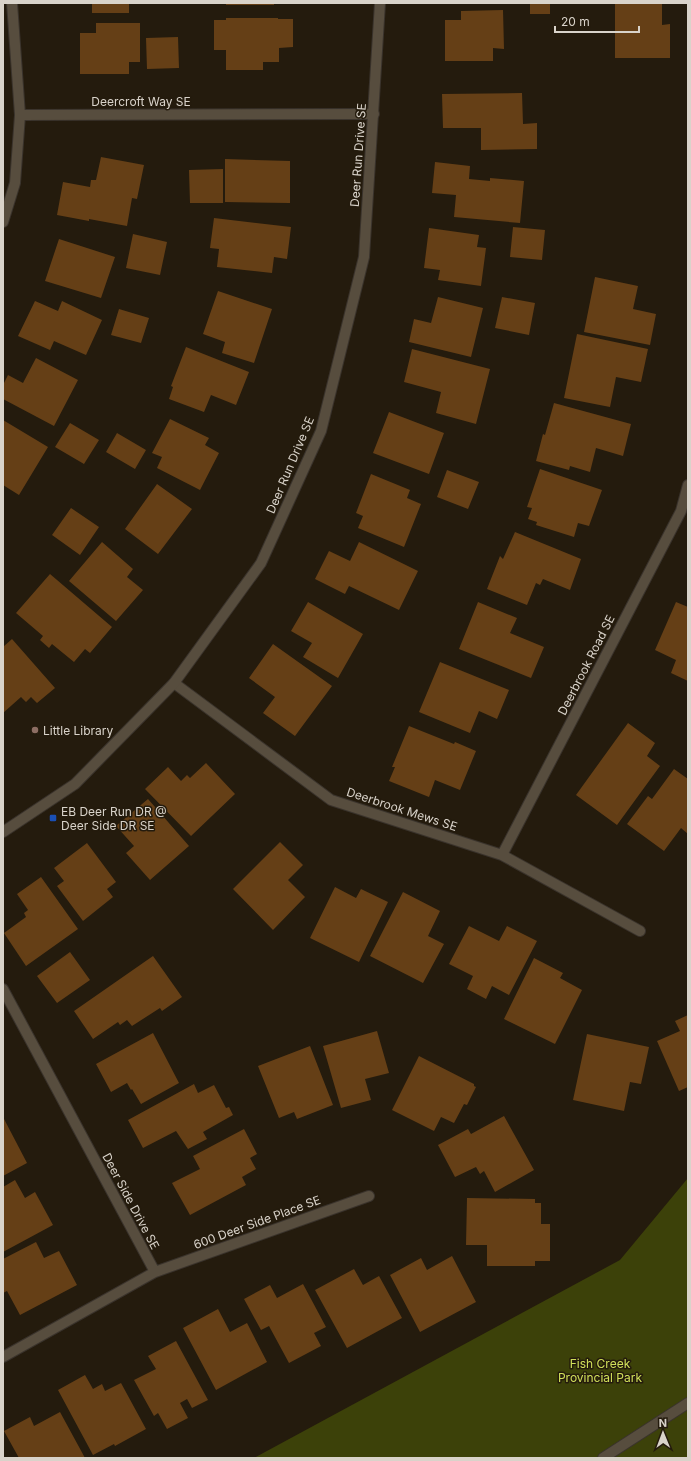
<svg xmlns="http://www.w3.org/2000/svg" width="691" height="1461" font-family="Inter,sans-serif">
	<rect width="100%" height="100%" fill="#241b0d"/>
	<!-- green -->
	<path fill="#3c4109" d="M 688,1178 L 688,1458 L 254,1458 L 620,1260 Z"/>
	<!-- building -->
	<path fill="#653f16" d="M 92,3 L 129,3 L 129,13 L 92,13 Z
		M 226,3 L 274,3 L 274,5 L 226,5 Z
		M 530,3 L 550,3 L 550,14 L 530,14 Z
		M 615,3 L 662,3 L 662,25 L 670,24 L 670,58 L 615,58 Z
		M 503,10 L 504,49 L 493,48 L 493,61 L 445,61 L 445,20 L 461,20 L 461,11 Z
		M 226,18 L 278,18 L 278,19 L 293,19 L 293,47 L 279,48 L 279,62 L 263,62 L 263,70 L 226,70 L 226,50 L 214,50 L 214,20 L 226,20 Z
		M 96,23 L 140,23 L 140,62 L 129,62 L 129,74 L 80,74 L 80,33 L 96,33 Z
		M 178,37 L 179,68 L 147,69 L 146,38 Z
		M 522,93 L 523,124 L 537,123 L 537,149 L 481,150 L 481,128 L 443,128 L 442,94 Z
		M 101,157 L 144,165 L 137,199 L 132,198 L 127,226 L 89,219 L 89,221 L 57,215 L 63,182 L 90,187 L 91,180 L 96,180 Z
		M 225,159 L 290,161 L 290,203 L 225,202 Z
		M 435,162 L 470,166 L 469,179 L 490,181 L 490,178 L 524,181 L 520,223 L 454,217 L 456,195 L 432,193 Z
		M 223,169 L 223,203 L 190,203 L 189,170 Z
		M 214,218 L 291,227 L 287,259 L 274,257 L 272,273 L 217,267 L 219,249 L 210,248 Z
		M 513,227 L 545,230 L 542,260 L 510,257 Z
		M 429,228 L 479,235 L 477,247 L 486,248 L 481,286 L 438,280 L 440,270 L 424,268 Z
		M 133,234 L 167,242 L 160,275 L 126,268 Z
		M 59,239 L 115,257 L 101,298 L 45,281 Z
		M 595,277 L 638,286 L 633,309 L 656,314 L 650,345 L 584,332 Z
		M 218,291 L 272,309 L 254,363 L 222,353 L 225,342 L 203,334 Z
		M 438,297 L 483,308 L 471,357 L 409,342 L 414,319 L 431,323 Z
		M 502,297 L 535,303 L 529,335 L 495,328 Z
		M 35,301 L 58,311 L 62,301 L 102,320 L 86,355 L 54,341 L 50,350 L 18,336 Z
		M 119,309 L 149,318 L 141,343 L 111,335 Z
		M 577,334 L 648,349 L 641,382 L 616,377 L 610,407 L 564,398 Z
		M 186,347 L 249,372 L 236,405 L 211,395 L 204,412 L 169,399 L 173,387 L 171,386 Z
		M 412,349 L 490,369 L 476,424 L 436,413 L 441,392 L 404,382 Z
		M 36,358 L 78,380 L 54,426 L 3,399 L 3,385 L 8,375 L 23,383 Z
		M 554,403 L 631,424 L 623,456 L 596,448 L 590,472 L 570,466 L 569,470 L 536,461 L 543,434 L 545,435 Z
		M 389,412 L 444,433 L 429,474 L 373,453 Z
		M 170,419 L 209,438 L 205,445 L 219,453 L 200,490 L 157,468 L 162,457 L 152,453 Z
		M 3,420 L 48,447 L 19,495 L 3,485 Z
		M 70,423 L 99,440 L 84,464 L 55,447 Z
		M 117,433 L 146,450 L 135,469 L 106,452 Z
		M 540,469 L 602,490 L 589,526 L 578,523 L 574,537 L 536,525 L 537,522 L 528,519 L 532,508 L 527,507 Z
		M 447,470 L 479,482 L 468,509 L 437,497 Z
		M 371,474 L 410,490 L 407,498 L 421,504 L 404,547 L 358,528 L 363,516 L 356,513 Z
		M 157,484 L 192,509 L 158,554 L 125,529 Z
		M 71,508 L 99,527 L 80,555 L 52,535 Z
		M 515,532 L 581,559 L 570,590 L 543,579 L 540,585 L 536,583 L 527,605 L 487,589 L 500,556 L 503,559 Z
		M 102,542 L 133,569 L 127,577 L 143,590 L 116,621 L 69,581 Z
		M 359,542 L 418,571 L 399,610 L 349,586 L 345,594 L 315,579 L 329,551 L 350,561 Z
		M 50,574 L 112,627 L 90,653 L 85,649 L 74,662 L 52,644 L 49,648 L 40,640 L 43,636 L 16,613 Z
		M 308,602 L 363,634 L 338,678 L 303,657 L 312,643 L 291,631 Z
		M 478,602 L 517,618 L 510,633 L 544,647 L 531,678 L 459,649 Z
		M 676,602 L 688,607 L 688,681 L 671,673 L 676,660 L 655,650 Z
		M 12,639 L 55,688 L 37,703 L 31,697 L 26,702 L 21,697 L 3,713 L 3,647 Z
		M 273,644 L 332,686 L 295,736 L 263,713 L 275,697 L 249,678 Z
		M 440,662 L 509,690 L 497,719 L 479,711 L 470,733 L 419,712 Z
		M 628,723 L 655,743 L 647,756 L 660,766 L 617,825 L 576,795 Z
		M 409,726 L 454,744 L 455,742 L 476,751 L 460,790 L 435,780 L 429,797 L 389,781 L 395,767 L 392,767 Z
		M 206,763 L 235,794 L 191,836 L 145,789 L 168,767 L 181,781 L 187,775 L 190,778 Z
		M 674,769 L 688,779 L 688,834 L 681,828 L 664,851 L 627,824 L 648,796 L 652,799 Z
		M 148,799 L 189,846 L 150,880 L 126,853 L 134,846 L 116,826 Z
		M 280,842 L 303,865 L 288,880 L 305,897 L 273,930 L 233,889 Z
		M 87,843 L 116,882 L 107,889 L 113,897 L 83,921 L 57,886 L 64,881 L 54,868 Z
		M 41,877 L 78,929 L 26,966 L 4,933 L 26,917 L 24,913 L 28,910 L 17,894 Z
		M 335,887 L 356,898 L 361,889 L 388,902 L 359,962 L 310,938 Z
		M 403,892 L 440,911 L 428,936 L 444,944 L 423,983 L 370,956 Z
		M 469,926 L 499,941 L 507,926 L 537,941 L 509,995 L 492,986 L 486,999 L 467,989 L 473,976 L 449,964 Z
		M 70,952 L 90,980 L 57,1003 L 37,976 Z
		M 153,956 L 182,997 L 162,1011 L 160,1008 L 132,1026 L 127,1020 L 120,1025 L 118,1022 L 93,1039 L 74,1011 Z
		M 534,958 L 563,973 L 560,978 L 582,990 L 555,1044 L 504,1019 Z
		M 688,1015 L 688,1087 L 679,1091 L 657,1041 L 680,1031 L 675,1021 Z
		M 377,1031 L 389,1073 L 365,1079 L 371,1100 L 341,1108 L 323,1046 Z
		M 153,1033 L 179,1083 L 141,1104 L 132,1089 L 131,1090 L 127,1083 L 111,1092 L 96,1064 Z
		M 587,1034 L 649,1047 L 641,1084 L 630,1082 L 624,1111 L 573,1100 Z
		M 310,1046 L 333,1105 L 297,1119 L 294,1112 L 279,1118 L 258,1066 Z
		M 419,1056 L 474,1084 L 474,1086 L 476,1087 L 467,1105 L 464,1104 L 454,1123 L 441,1117 L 434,1131 L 392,1110 Z
		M 194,1084 L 198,1093 L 214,1085 L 226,1108 L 229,1107 L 233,1115 L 203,1132 L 207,1139 L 188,1149 L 176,1131 L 143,1148 L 128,1120 Z
		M 504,1116 L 534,1170 L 495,1192 L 484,1171 L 480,1174 L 476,1167 L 455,1177 L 438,1145 L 468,1129 L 471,1134 Z
		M 3,1117 L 27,1163 L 3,1176 Z
		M 244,1129 L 257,1154 L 250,1158 L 256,1169 L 242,1177 L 246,1185 L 190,1215 L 172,1183 L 200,1169 L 193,1156 Z
		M 15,1180 L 25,1198 L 35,1192 L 53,1225 L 3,1252 L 3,1187 Z
		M 467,1198 L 535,1199 L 535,1203 L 541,1203 L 541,1224 L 550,1224 L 550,1261 L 535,1261 L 535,1266 L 487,1266 L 487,1245 L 466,1245 Z
		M 36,1242 L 44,1258 L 59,1251 L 77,1285 L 20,1315 L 7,1291 L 3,1293 L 3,1259 Z
		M 452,1256 L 476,1302 L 420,1332 L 390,1275 L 421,1258 L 427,1270 Z
		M 354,1269 L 363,1285 L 379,1276 L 402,1318 L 347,1348 L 315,1290 Z
		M 303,1284 L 326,1327 L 314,1333 L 321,1346 L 289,1363 L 269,1326 L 261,1330 L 244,1299 L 270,1285 L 277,1298 Z
		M 218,1309 L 230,1332 L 247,1323 L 267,1362 L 216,1390 L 183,1328 Z
		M 176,1341 L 208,1400 L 192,1408 L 187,1399 L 180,1403 L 188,1418 L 167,1429 L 158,1413 L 154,1416 L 134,1380 L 156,1369 L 148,1356 Z
		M 85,1375 L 93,1389 L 102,1384 L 105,1391 L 121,1383 L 146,1429 L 115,1446 L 114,1444 L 93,1455 L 58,1390 Z
		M 60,1412 L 85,1458 L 19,1458 L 4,1431 L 30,1417 L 34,1426 Z"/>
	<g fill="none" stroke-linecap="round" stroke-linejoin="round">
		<defs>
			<path id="service" d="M 603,1458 L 688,1403"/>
			<path id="minor" d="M 12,3 L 20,115 L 374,114
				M 3,222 L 15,183 L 20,115
				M 174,683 L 331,800 L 502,855 L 640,931
				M 502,855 L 681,511 L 688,485
				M 3,989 L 155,1272 L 3,1357
				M 155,1272 L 369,1196"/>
			<path id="tertiary" d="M 3,832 L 75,784 L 174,683 L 261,563 L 321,431 L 364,257 L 380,3"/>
		</defs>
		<!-- service casing -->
		<use href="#service" stroke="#3a332c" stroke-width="12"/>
		<!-- minor casing -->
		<use href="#minor" stroke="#3a332c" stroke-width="12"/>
		<!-- tertiary casing -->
		<use href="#tertiary" stroke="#3a332c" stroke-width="12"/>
		<!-- service -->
		<use href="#service" stroke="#574d3e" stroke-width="10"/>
		<!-- minor -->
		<use href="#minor" stroke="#574d3e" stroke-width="10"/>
		<!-- tertiary -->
		<use href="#tertiary" stroke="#574d3e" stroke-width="10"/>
	</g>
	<!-- markers -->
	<circle fill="#8d6e63" stroke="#241b0d" stroke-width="1.5" cx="35" cy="730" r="4"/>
	<rect fill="#1a4fb4" stroke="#241b0d" stroke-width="1.5" x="49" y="814" width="8" height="8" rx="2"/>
	<g text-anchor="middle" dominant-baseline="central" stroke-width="3" stroke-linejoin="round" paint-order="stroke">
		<!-- street labels -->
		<g font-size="12" fill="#d9d3ca" stroke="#241b0d">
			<text x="141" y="101">Deercroft Way SE</text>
			<text transform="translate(358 155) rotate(-86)">Deer Run Drive SE</text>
			<text transform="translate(290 465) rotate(-67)">Deer Run Drive SE</text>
			<text transform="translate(586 665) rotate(-63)">Deerbrook Road SE</text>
			<text transform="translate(402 809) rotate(18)">Deerbrook Mews SE</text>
			<text transform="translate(131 1201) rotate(62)">Deer Side Drive SE</text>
			<text transform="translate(257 1222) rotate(-20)">600 Deer Side Place SE</text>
		</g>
		<!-- poi labels -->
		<g font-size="12" fill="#d9d3ca" stroke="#241b0d" text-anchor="start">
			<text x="43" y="730">Little Library</text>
			<text x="61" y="811">EB Deer Run DR @<tspan x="61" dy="14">Deer Side DR SE</tspan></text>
		</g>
		<!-- park labels -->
		<g font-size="12" fill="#d1e05a" stroke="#241b0d">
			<text x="600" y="1363">Fish Creek<tspan x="600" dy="14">Provincial Park</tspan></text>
		</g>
	</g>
	<!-- border -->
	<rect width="691" height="1461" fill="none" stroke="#d9d3ca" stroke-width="8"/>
	<!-- north arrow -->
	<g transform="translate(663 1433) rotate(359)" stroke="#241b0d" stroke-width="3" paint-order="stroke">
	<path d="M0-3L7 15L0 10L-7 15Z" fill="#d9d3ca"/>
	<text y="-6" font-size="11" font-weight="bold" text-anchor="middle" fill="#d9d3ca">N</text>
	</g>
	<!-- scale -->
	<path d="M555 26v6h84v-6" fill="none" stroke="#d9d3ca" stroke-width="2"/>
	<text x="561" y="26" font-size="12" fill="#d9d3ca" stroke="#241b0d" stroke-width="3" paint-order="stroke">20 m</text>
</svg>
